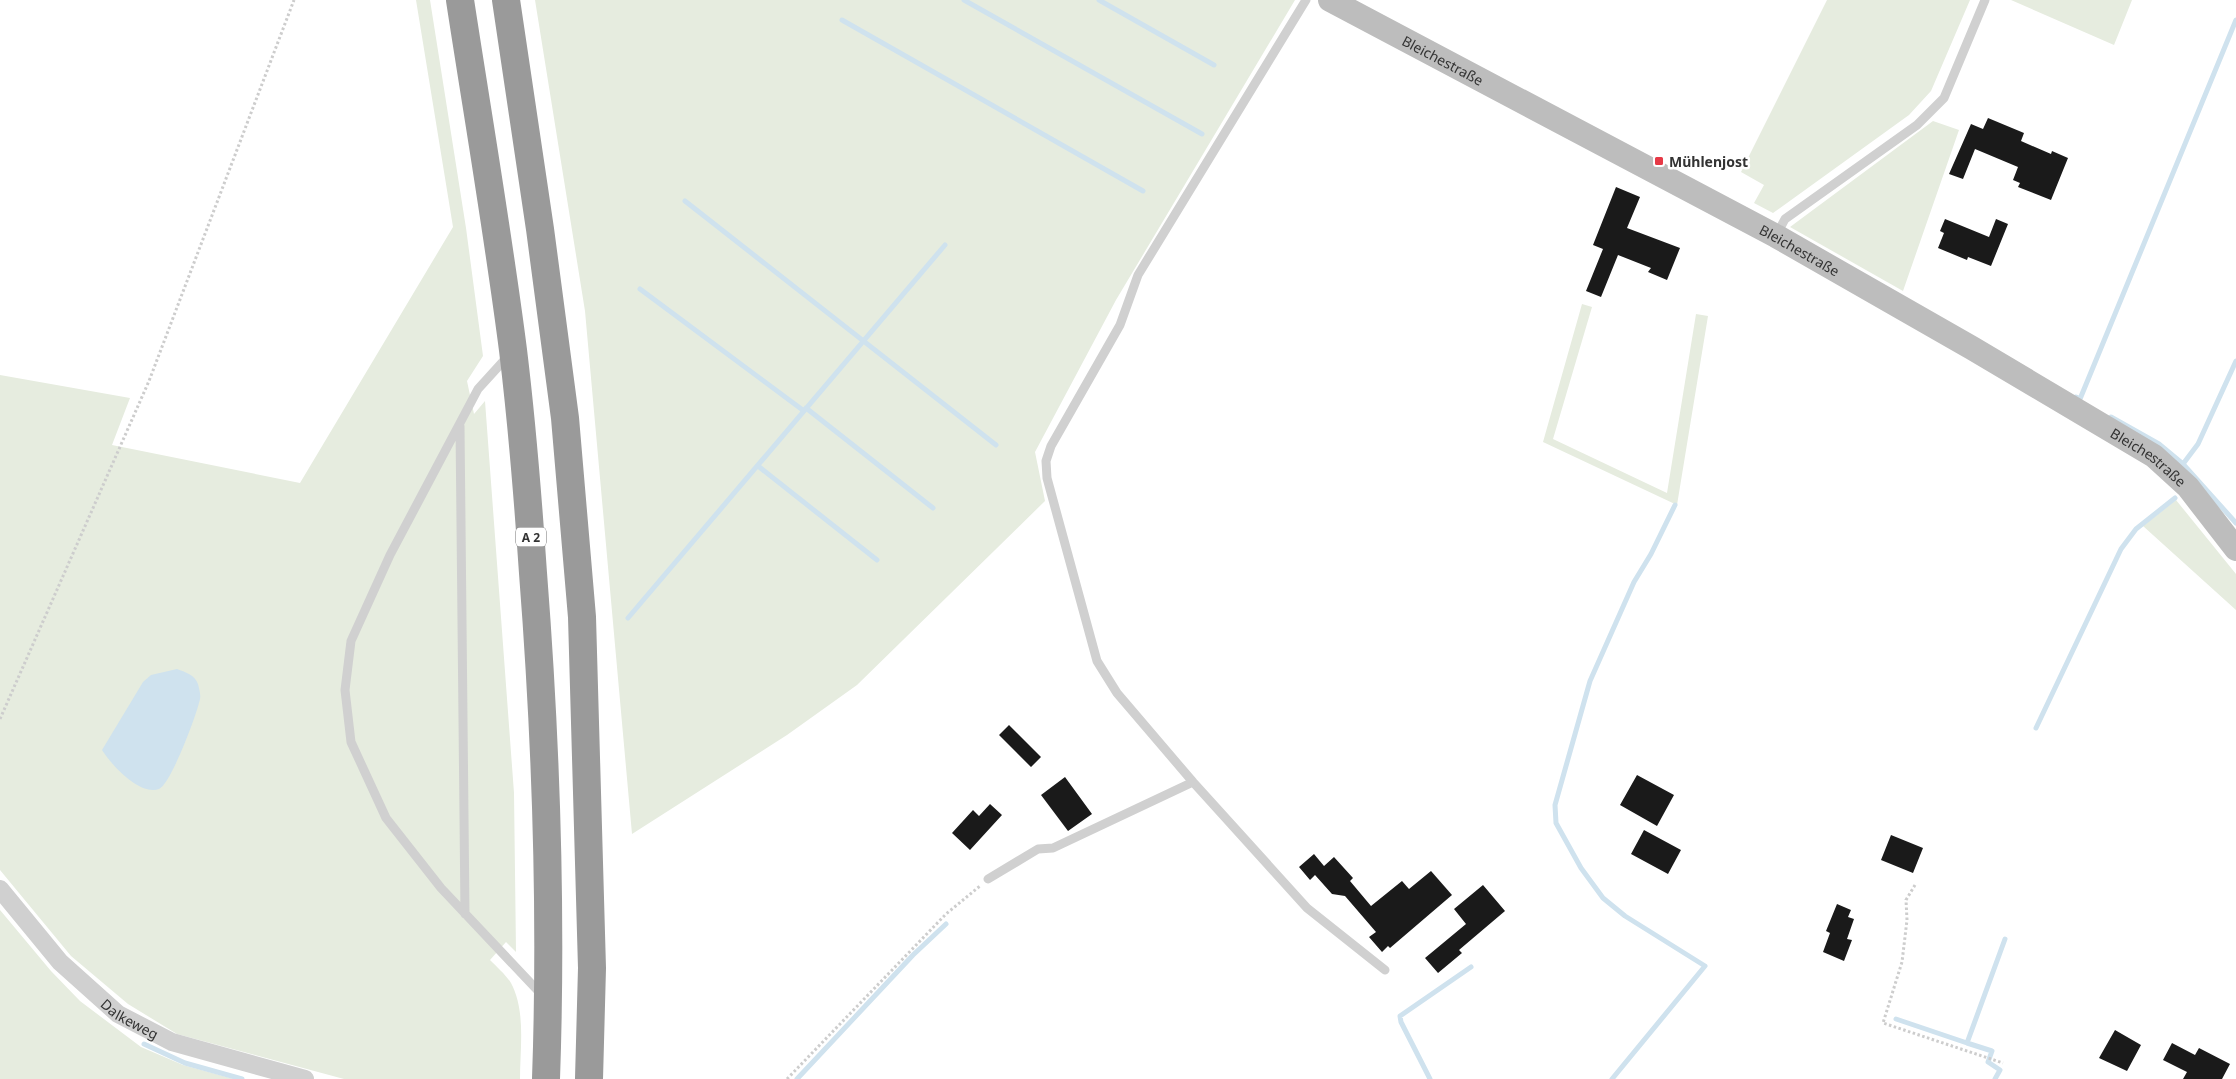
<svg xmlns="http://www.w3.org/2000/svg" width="2236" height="1079" font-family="'Noto Sans',sans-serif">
	<rect width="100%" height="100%" fill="#fff"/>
	<!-- green -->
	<path fill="#e6ecdf" d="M 416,0 L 430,0 L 466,228 L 483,356 L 467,381 L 474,414 L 485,401 L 514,793 L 516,952 L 506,942 L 490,960 C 497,967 506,975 511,983 C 526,1011 520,1048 520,1079 L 344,1079 L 177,1034 L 128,1004 L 71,956 L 0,870 L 0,375 L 130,398 L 112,445 L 300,483 L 453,227 Z
		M 535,0 L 1295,0 L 1116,300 L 1035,452 L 1045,501 L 857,685 L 787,735 L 632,834 L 585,311 Z
		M 1827,0 L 1970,0 L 1931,91 L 1909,115 L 1773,213 L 1754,203 L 1764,185 L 1741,172 Z
		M 2011,0 L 2132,0 L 2114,45 Z
		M 1933,121 L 1959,130 L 1903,291 L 1790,227 Z
		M 1582,304 L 1592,307 L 1553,439 L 1667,493 L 1696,314 L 1708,316 L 1677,505 L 1543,442 Z
		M 2176,500 L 2236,574 L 2236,610 L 2143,526 Z
		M 0,910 L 51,971 L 80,1001 L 141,1047 L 183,1065 L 234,1079 L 0,1079 Z"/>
	<!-- water -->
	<path fill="#cfe2ee" d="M 177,669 C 185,672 195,675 198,684 C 199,688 201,695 200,699 C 197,714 171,784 159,789 C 139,796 111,764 102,750 L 143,682 L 151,675 Z"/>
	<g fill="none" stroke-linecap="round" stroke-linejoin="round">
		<!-- stream -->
		<path stroke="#cfe2ee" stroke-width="5" d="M 964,0 L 1202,134
			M 1099,0 L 1214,65
			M 842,20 L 1143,191
			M 685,201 L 996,445
			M 640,289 L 804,411
			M 2076,397 L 2080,399 L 2236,20
			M 806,408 L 933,508
			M 2111,417 L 2159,444 L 2183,464 L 2236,523
			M 2183,464 L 2198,444 L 2236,361
			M 758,466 L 877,560
			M 628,618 L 945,245
			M 2036,728 L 2121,549 L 2136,529 L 2175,498
			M 1896,1019 L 1967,1043
			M 144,1044 L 185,1063 L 242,1079
			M 797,1079 L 913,955 L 946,924
			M 1430,1079 L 1401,1022 L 1400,1016 L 1471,967
			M 1612,1079 L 1705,966 L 1625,916 L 1603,898 L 1581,868 L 1556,823 L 1555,805 L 1590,681 L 1634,582 L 1651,554 L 1675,505
			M 1995,1079 L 2000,1070 L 1988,1062 L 1992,1051 L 1967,1043 L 2005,939"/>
	</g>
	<!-- building -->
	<path fill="#1a1a1a" d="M 1988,118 L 2024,133 L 2021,141 L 2051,154 L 2052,151 L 2068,158 L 2051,200 L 2018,187 L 2020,183 L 2013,180 L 2018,167 L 1975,149 L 1963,179 L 1949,174 L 1971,124 L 1983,129 Z
		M 1616,187 L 1640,197 L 1627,228 L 1680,248 L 1667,280 L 1648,272 L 1651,268 L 1618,255 L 1601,297 L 1586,291 L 1603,249 L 1593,245 Z
		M 1945,219 L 1989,237 L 1996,219 L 2008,224 L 1991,266 L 1968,257 L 1967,260 L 1938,248 L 1944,233 L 1940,231 Z
		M 1009,725 L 1041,757 L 1031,767 L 999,735 Z
		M 1637,775 L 1674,795 L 1657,826 L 1620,805 Z
		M 1065,777 L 1092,814 L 1068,831 L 1041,795 Z
		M 990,804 L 1002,815 L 970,850 L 952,833 L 973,810 L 979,816 Z
		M 1644,830 L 1681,850 L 1668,874 L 1631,854 Z
		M 1891,835 L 1923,848 L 1913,873 L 1881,860 Z
		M 1314,854 L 1324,866 L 1334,857 L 1353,878 L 1350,881 L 1371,906 L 1402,881 L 1409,889 L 1431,871 L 1452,895 L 1390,948 L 1388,946 L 1382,952 L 1369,937 L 1376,932 L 1345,896 L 1332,894 L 1315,875 L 1310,880 L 1299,867 Z
		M 1483,885 L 1505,911 L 1459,950 L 1462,953 L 1438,973 L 1425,958 L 1466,924 L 1454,909 Z
		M 1837,904 L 1851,910 L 1848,917 L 1854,919 L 1847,939 L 1852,940 L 1844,961 L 1823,952 L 1830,933 L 1826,931 Z
		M 2115,1030 L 2141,1045 L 2127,1071 L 2099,1058 Z
		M 2172,1043 L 2195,1055 L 2199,1048 L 2230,1064 L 2222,1079 L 2183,1079 L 2187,1072 L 2163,1060 Z"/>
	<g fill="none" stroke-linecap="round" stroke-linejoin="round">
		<!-- path -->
		<path stroke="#cdcdcd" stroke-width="3" stroke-dasharray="2.5 2.5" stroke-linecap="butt" d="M 0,719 L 149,381 L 294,0
			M 1915,885 L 1906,900 L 1907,920 L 1902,962 L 1883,1023 L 2003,1063
			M 787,1079 L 946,914 L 980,886"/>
		<!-- lane -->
		<path stroke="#d0d0d0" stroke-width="9" d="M 1306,0 L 1138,275 L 1120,325 L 1051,446 L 1046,461 L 1047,478 L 1097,661 L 1117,693 L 1193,782 L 1307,908 L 1385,970
			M 1776,236 L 1785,219 L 1917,125 L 1944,98 L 1985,0
			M 508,356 L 478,389 L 390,555 L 351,641 L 345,690 L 351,742 L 386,818 L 441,888 L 541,994
			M 460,426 L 465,914
			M 988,879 L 1038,849 L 1053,848 L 1193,782"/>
		<!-- street -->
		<path stroke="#d0d0d0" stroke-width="18" id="s1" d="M 0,889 L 60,962 L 118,1014 L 172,1042 L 305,1079"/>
		<!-- secondary -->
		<path stroke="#bdbdbd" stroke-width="24" id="s2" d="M 1330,0 L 1776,236 L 1972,348 L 2154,456 L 2188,487 L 2236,549"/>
		<!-- highway -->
		<path stroke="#9a9a9a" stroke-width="28" d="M 460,0 C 478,117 498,233 513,350 C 522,424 528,499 533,573 C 546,741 552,910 546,1079
			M 506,0 L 540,229 L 565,418 L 582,617 L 592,968 L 589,1079"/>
	</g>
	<!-- markers -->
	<rect fill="#e63946" stroke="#fff" stroke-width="2" x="1654" y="156" width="10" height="10" rx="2.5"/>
	<g text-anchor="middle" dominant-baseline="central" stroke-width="5" stroke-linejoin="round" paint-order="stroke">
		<!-- shield labels -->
		<rect fill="#fff" stroke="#707070" stroke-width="1" x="516" y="527.5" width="30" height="19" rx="4"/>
		<g font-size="12" font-weight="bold" fill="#333">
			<text x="531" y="537">A 2</text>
		</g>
		<!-- street labels -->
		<g font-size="14" fill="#333" stroke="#fff">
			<text stroke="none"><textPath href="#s2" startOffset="128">Bleichestraße</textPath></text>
			<text stroke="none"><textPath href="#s2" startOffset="532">Bleichestraße</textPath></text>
			<text stroke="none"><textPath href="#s2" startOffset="938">Bleichestraße</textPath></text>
			<text stroke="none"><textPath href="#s1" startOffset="185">Dalkeweg</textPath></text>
		</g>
		<!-- poi labels -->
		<g font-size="14" font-weight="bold" fill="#333" stroke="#fff" text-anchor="start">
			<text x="1669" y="161">Mühlenjost</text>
		</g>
	</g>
</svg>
